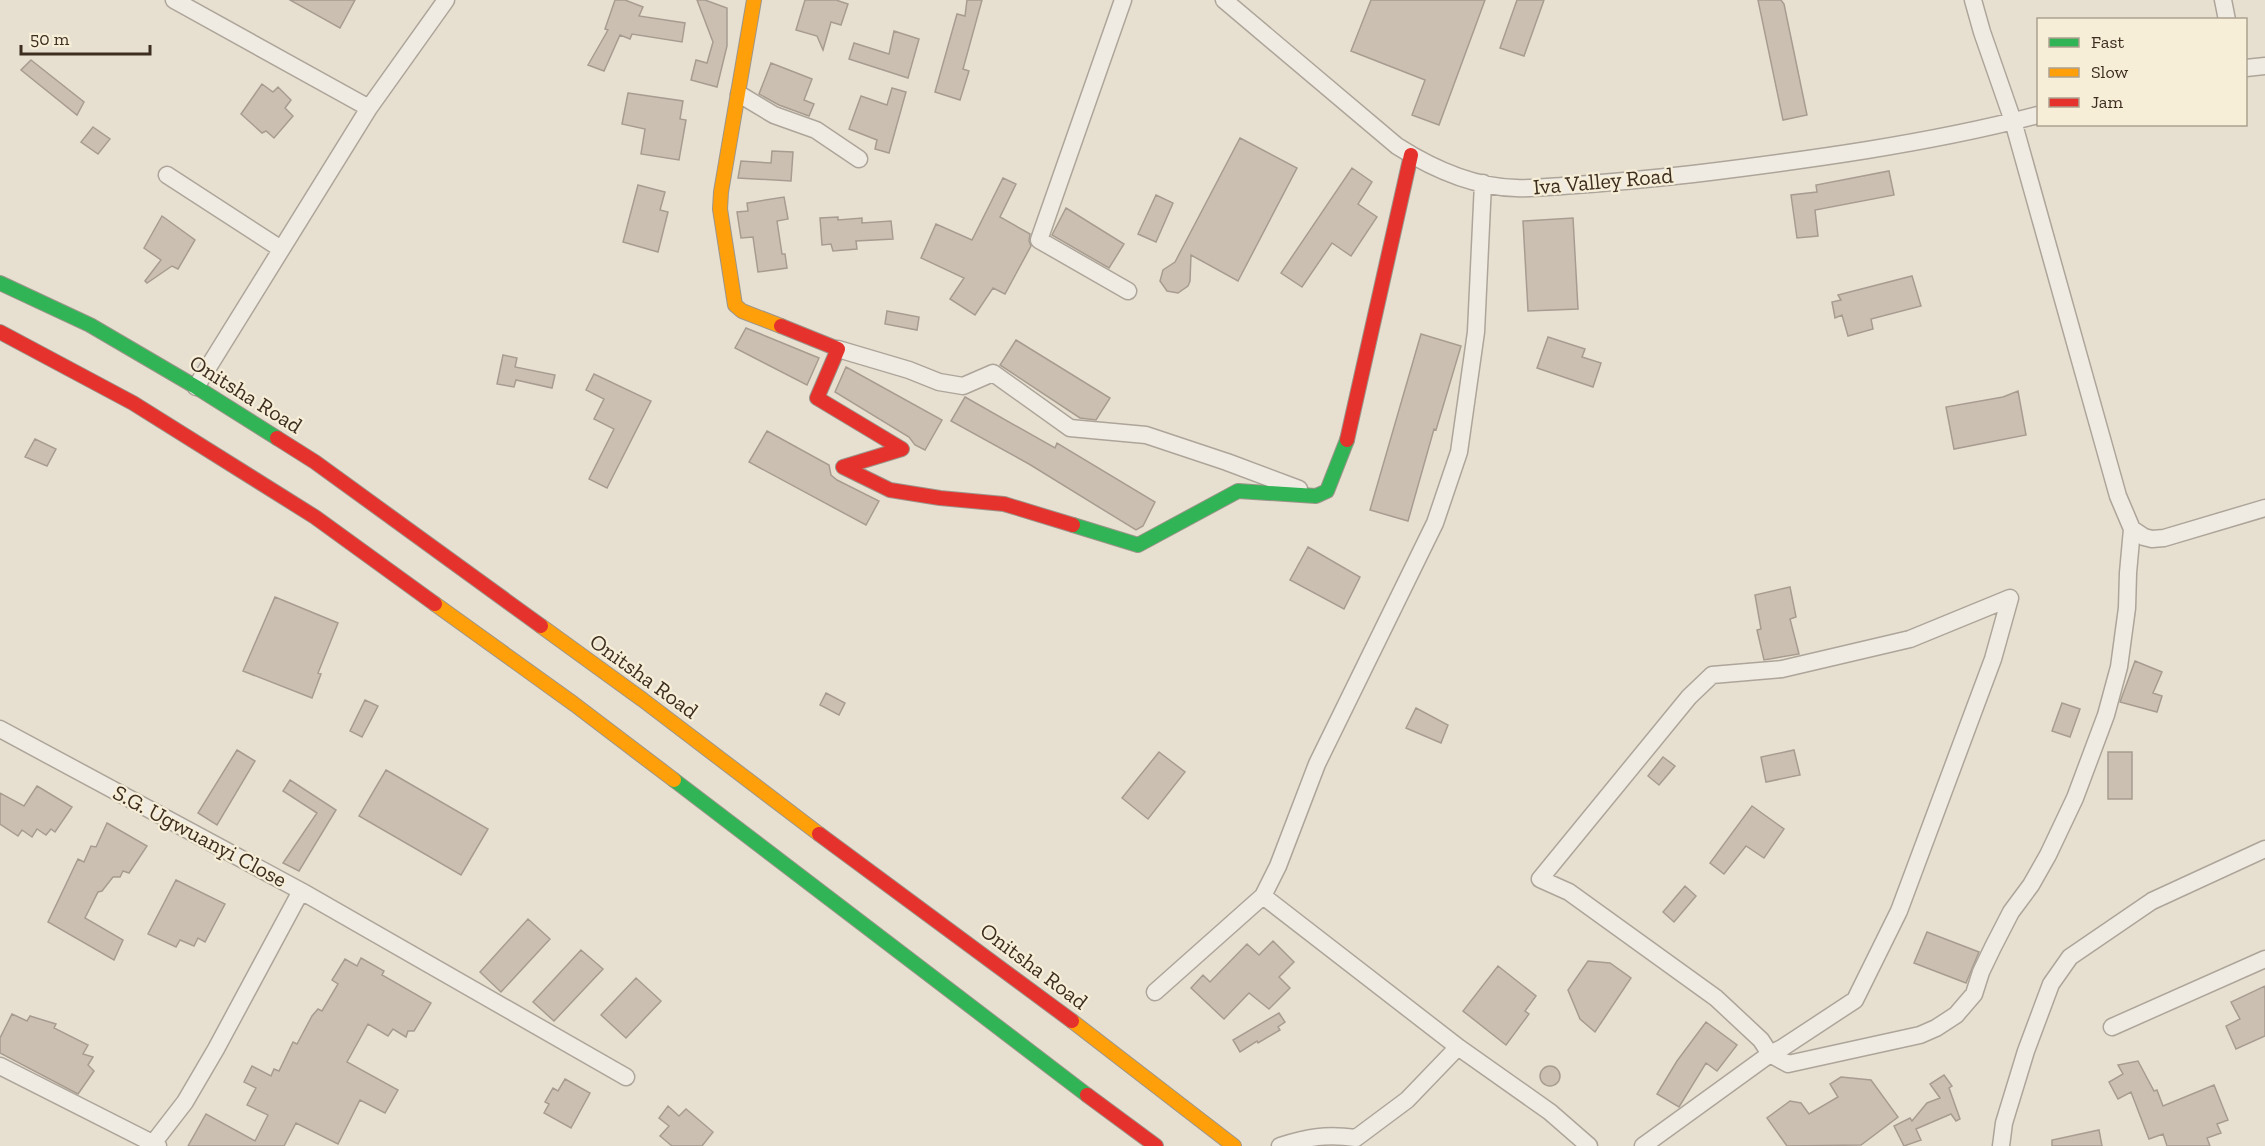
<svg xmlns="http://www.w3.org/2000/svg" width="2265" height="1146" font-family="'Zilla Slab',serif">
	<rect width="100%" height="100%" fill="#e7e0d1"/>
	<!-- building -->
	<path fill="#cbbfb2" stroke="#a89c90" stroke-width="1.5" d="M 290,0 L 355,0 L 340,28 Z
		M 615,0 L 625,0 L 643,7 L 639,16 L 685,23 L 682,42 L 632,34 L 630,39 L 620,35 L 604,71 L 588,65 L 608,30 L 605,29 Z
		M 697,0 L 705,0 L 727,8 L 727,46 L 717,87 L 691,80 L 696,60 L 707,63 L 713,42 Z
		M 805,0 L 836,0 L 848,4 L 841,25 L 831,22 L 823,50 L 817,36 L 796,30 Z
		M 967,0 L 982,0 L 963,69 L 969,71 L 960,100 L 935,92 L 957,14 L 965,16 Z
		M 1371,0 L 1485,0 L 1439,125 L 1412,115 L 1425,80 L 1351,51 Z
		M 1517,0 L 1544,0 L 1524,56 L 1500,48 Z
		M 1758,0 L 1781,0 L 1784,4 L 1807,115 L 1783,120 Z
		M 894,31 L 919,39 L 908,78 L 849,59 L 854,43 L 889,54 Z
		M 31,60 L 84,102 L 77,115 L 21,70 Z
		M 771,63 L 812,79 L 804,100 L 814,104 L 809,116 L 779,105 L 759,94 Z
		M 262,84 L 273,92 L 278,87 L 291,100 L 285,108 L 293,116 L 274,138 L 266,131 L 262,133 L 241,114 Z
		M 892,88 L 906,92 L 889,153 L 875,149 L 877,140 L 849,129 L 861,96 L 887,105 Z
		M 628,93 L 683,101 L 680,119 L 686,120 L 679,160 L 641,154 L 645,129 L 622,124 Z
		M 93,127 L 110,139 L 98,154 L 81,142 Z
		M 1240,138 L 1297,168 L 1238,281 L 1191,255 L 1190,281 L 1188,286 L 1178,293 L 1167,291 L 1160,281 L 1163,270 L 1175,262 Z
		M 772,151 L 793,152 L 791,181 L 738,178 L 741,161 L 771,163 Z
		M 1352,168 L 1372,182 L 1358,204 L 1377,217 L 1351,256 L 1332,243 L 1302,287 L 1281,273 Z
		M 1889,171 L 1894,195 L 1815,210 L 1818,236 L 1797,238 L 1791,195 L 1817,192 L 1816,185 Z
		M 1003,178 L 1016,184 L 1000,217 L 1030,234 L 1029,241 L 1031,246 L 1005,294 L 993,288 L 975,315 L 950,299 L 964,278 L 921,258 L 936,224 L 972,240 Z
		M 638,185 L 665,192 L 660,210 L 668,212 L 658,252 L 623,242 Z
		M 1156,195 L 1173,203 L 1156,242 L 1138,234 Z
		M 784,197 L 788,219 L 777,221 L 782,254 L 785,254 L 787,268 L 758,272 L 753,237 L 741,238 L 737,212 L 748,211 L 747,203 Z
		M 1066,208 L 1124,244 L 1109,268 L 1052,235 Z
		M 162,216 L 195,240 L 178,269 L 172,266 L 147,283 L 145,281 L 161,260 L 144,248 Z
		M 838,217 L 838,220 L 862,218 L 862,223 L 891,221 L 893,239 L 856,241 L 857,249 L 833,251 L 831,244 L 822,245 L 820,218 Z
		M 1573,218 L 1578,309 L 1528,311 L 1523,221 Z
		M 1912,276 L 1921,306 L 1871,319 L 1873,329 L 1848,336 L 1842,315 L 1835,318 L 1832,302 L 1841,300 L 1838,295 Z
		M 887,311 L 919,317 L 917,330 L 885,324 Z
		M 746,328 L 819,358 L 807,385 L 735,348 Z
		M 1421,334 L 1461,346 L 1436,430 L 1434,429 L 1408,521 L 1370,510 Z
		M 1548,337 L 1585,349 L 1582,357 L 1601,363 L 1593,387 L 1537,368 Z
		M 1016,340 L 1110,398 L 1096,420 L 1080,418 L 1000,365 Z
		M 503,355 L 517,358 L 515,367 L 555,375 L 552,388 L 516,380 L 514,387 L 497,384 Z
		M 846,367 L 942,420 L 925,450 L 915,445 L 909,437 L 835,392 Z
		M 594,374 L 651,401 L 607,488 L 589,479 L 614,429 L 594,419 L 604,399 L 586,390 Z
		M 2018,391 L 2026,435 L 1954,449 L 1946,407 L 2003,397 Z
		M 965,397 L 1055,448 L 1057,443 L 1155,502 L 1143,526 L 1136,530 L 1029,464 L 951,421 Z
		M 767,431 L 829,465 L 831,475 L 837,480 L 879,501 L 866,525 L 749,462 Z
		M 35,439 L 56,449 L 47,466 L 25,457 Z
		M 1308,547 L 1360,577 L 1344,609 L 1290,580 Z
		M 1790,587 L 1796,617 L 1790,619 L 1799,654 L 1764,660 L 1757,630 L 1761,629 L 1755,595 Z
		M 275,597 L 338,623 L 318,673 L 321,674 L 312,698 L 243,671 Z
		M 2135,661 L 2162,672 L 2153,693 L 2162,696 L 2157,712 L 2120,702 Z
		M 826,693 L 845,703 L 839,715 L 820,705 Z
		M 365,700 L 378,706 L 362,737 L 350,731 Z
		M 2062,703 L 2080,709 L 2070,737 L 2052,731 Z
		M 1416,708 L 1448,725 L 1441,743 L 1406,728 Z
		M 237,750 L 255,761 L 217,825 L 198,813 Z
		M 1794,750 L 1800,775 L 1766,782 L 1761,757 Z
		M 1159,752 L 1185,772 L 1148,819 L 1122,798 Z
		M 2108,752 L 2132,752 L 2132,799 L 2108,799 Z
		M 1663,757 L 1675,766 L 1659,785 L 1648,776 Z
		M 386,770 L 488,829 L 461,875 L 359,816 Z
		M 290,780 L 336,810 L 299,871 L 283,863 L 317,813 L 283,791 Z
		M 37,786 L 72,807 L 55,832 L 51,829 L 46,835 L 37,829 L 32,837 L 22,830 L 18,836 L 0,824 L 0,793 L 24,806 Z
		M 1752,806 L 1784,829 L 1764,858 L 1746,846 L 1724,874 L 1710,863 Z
		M 107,823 L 147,846 L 129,873 L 123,871 L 120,877 L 113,877 L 102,891 L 98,892 L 85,918 L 123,940 L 114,960 L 48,922 L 78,859 L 84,862 L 91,846 L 96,847 Z
		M 176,880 L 225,904 L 205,942 L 198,938 L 194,946 L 180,940 L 176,947 L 148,934 Z
		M 1685,886 L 1696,896 L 1674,922 L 1663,912 Z
		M 528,919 L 550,939 L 501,992 L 480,972 Z
		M 1927,932 L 1979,952 L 1966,983 L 1914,963 Z
		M 1273,941 L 1294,962 L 1279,977 L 1290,988 L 1269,1009 L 1249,993 L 1224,1019 L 1191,988 L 1203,975 L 1210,982 L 1247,944 L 1259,955 Z
		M 581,950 L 603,969 L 554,1021 L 533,1002 Z
		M 361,958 L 384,971 L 382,975 L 431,1003 L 414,1031 L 408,1031 L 406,1037 L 393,1029 L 388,1036 L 368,1024 L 347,1062 L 398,1090 L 385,1113 L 360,1100 L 338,1144 L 296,1123 L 284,1146 L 188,1146 L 206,1114 L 255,1141 L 268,1115 L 247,1105 L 256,1088 L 244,1082 L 252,1066 L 271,1076 L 274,1069 L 279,1071 L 293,1042 L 297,1044 L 312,1016 L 318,1009 L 322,1011 L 338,984 L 332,980 L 345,959 L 357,966 Z
		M 1588,961 L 1610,963 L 1631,978 L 1595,1032 L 1580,1019 L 1568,990 Z
		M 1498,966 L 1536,996 L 1525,1011 L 1529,1014 L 1506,1045 L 1463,1011 Z
		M 636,978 L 661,1001 L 626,1038 L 601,1015 Z
		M 2265,986 L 2265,1036 L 2236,1049 L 2226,1026 L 2240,1019 L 2231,1002 Z
		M 1279,1013 L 1285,1022 L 1278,1027 L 1280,1030 L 1258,1043 L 1257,1041 L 1240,1052 L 1233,1040 Z
		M 12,1014 L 27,1021 L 30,1016 L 56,1024 L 54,1028 L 88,1045 L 83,1054 L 93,1057 L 88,1065 L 94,1071 L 78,1094 L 0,1053 L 0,1038 Z
		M 1706,1022 L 1737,1045 L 1717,1071 L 1706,1063 L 1679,1107 L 1657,1094 L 1677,1061 Z
		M 2138,1061 L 2154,1091 L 2157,1090 L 2163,1106 L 2214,1085 L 2228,1120 L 2217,1124 L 2221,1133 L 2207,1138 L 2210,1146 L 2167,1146 L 2163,1134 L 2149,1139 L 2131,1092 L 2118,1099 L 2109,1082 L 2123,1074 L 2118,1065 Z
		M1540 1076a10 10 0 1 1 20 0a10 10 0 1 1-20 0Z
		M 1944,1075 L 1952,1086 L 1949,1088 L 1960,1119 L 1956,1121 L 1951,1114 L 1916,1129 L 1921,1140 L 1904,1146 L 1894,1126 L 1910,1118 L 1912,1121 L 1927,1103 L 1940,1098 L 1930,1084 Z
		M 1841,1077 L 1871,1080 L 1898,1117 L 1861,1145 L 1787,1146 L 1767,1118 L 1790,1101 L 1801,1103 L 1809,1114 L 1838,1097 L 1830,1084 Z
		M 565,1079 L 590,1093 L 571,1128 L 544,1113 L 549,1104 L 545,1102 L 553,1088 L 558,1091 Z
		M 668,1106 L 679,1116 L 686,1109 L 713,1132 L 702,1146 L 672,1146 L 660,1136 L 669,1126 L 659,1118 Z
		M 2099,1130 L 2102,1146 L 2052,1146 L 2052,1140 Z"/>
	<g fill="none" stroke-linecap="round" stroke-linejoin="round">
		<defs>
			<path id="street" d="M 174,0 L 369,108
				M 1123,0 L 1039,240 L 1128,291
				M 1224,0 L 1397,146 C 1433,169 1474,187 1516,188 C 1531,189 1547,187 1562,186 C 1606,183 1649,179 1693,174 C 1807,160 1927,144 2038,115
				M 1973,0 L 1982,32 L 2013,121 L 2118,496 L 2132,529 L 2144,537 L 2152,539 L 2164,538 L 2265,508
				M 2223,0 L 2227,20
				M 2246,68 L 2265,66
				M 739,94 L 774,115 L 816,130 L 859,159
				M 167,175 L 281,249
				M 838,349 L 909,370 L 939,382 L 963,386 L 993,373 L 1070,428 L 1146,435 L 1227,462 L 1299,489
				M 196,387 L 369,108 L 446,0
				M 2010,598 L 1993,659 L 1899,911 L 1855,1000 L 1782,1048 L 1770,1054 L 1761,1040 L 1716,998 L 1569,892 L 1540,879 L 1689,697 L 1712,675 L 1782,669 L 1910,639 Z
				M 0,729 L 301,891 L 626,1077
				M 1263,896 L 1458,1047 L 1407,1100 L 1356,1138 C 1326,1134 1308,1137 1280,1146
				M 1155,992 L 1263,896 L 1278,866 L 1317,764 L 1435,523 L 1459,452 L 1476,332 L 1483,183
				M 2112,1027 L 2265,959
				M 1458,1047 L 1550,1112 L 1589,1146
				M 0,1066 L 158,1146
				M 151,1146 L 185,1102 L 216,1049 L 301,891
				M 1643,1146 L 1770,1054 L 1788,1064 L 1920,1035 L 1936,1028 L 1956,1015 L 1974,994 L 1981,972 L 1993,947 L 2011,912 L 2031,885 L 2048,855 L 2075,798 L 2106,715 L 2119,667 L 2127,608 L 2128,573 L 2132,529
				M 2001,1146 L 2004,1123 L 2026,1051 L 2051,984 L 2070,957 L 2152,901 L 2265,849"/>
			<path id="fast" d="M 0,283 L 90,325 L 196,387 L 277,438
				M 1073,525 L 1138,545 L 1238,491 L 1316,496 L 1327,491 L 1347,440
				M 674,780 L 1087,1095"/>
			<path id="slow" d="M 754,0 L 721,192 L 720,209 L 735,305 L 742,311 L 781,326
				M 435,604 L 574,704 L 674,780
				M 541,626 L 643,700 L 819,834
				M 1072,1021 L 1234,1146"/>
			<path id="jam" d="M 781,326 L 838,349 L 817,398 L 902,449 L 843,467 L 890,490 L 940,498 L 1004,504 L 1073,525
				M 0,332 L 133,403 L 315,517 L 435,604
				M 277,438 L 315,462 L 541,626
				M 1347,440 L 1411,155
				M 819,834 L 1072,1021
				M 1087,1095 L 1156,1146"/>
		</defs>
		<!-- street casing -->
		<use href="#street" stroke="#ada599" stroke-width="19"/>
		<!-- fast casing -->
		<use href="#fast" stroke="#9c958a" stroke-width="16"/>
		<!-- slow casing -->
		<use href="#slow" stroke="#9c958a" stroke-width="16"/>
		<!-- jam casing -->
		<use href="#jam" stroke="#9c958a" stroke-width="16"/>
		<!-- street -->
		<use href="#street" stroke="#efebe3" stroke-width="16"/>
		<!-- fast -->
		<use href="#fast" stroke="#30b455" stroke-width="14"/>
		<!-- slow -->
		<use href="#slow" stroke="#ff9f0a" stroke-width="14"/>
		<!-- jam -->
		<use href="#jam" stroke="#e5322d" stroke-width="14"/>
	</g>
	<g text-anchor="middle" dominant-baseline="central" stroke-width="4.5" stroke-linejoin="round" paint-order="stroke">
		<!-- street labels -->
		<g font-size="22" fill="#3d2e20" stroke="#f7eed8">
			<text transform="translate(1603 181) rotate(-5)">Iva Valley Road</text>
			<text transform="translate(246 394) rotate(32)">Onitsha Road</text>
			<text transform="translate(644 676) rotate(36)">Onitsha Road</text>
			<text transform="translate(200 836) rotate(28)">S.G. Ugwuanyi Close</text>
			<text transform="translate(1034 966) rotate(37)">Onitsha Road</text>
		</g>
	</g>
	<!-- legend -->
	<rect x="2037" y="18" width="210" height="108" fill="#f7eed8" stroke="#ada18e" stroke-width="1.5"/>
	<rect x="2049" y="38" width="30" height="9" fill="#30b455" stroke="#ada18e" stroke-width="1.5"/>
	<text x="2091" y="48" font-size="18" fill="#3d2e20">Fast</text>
	<rect x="2049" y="68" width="30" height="9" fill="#ff9f0a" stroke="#ada18e" stroke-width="1.5"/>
	<text x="2091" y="78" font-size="18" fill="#3d2e20">Slow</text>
	<rect x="2049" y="98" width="30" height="9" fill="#e5322d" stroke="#ada18e" stroke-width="1.5"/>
	<text x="2091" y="108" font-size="18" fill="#3d2e20">Jam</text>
	<!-- scale -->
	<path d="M21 45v9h129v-9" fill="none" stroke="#3d2e20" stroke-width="3"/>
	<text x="30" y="45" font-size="18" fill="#3d2e20" stroke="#f7eed8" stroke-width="4.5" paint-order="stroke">50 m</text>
</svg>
